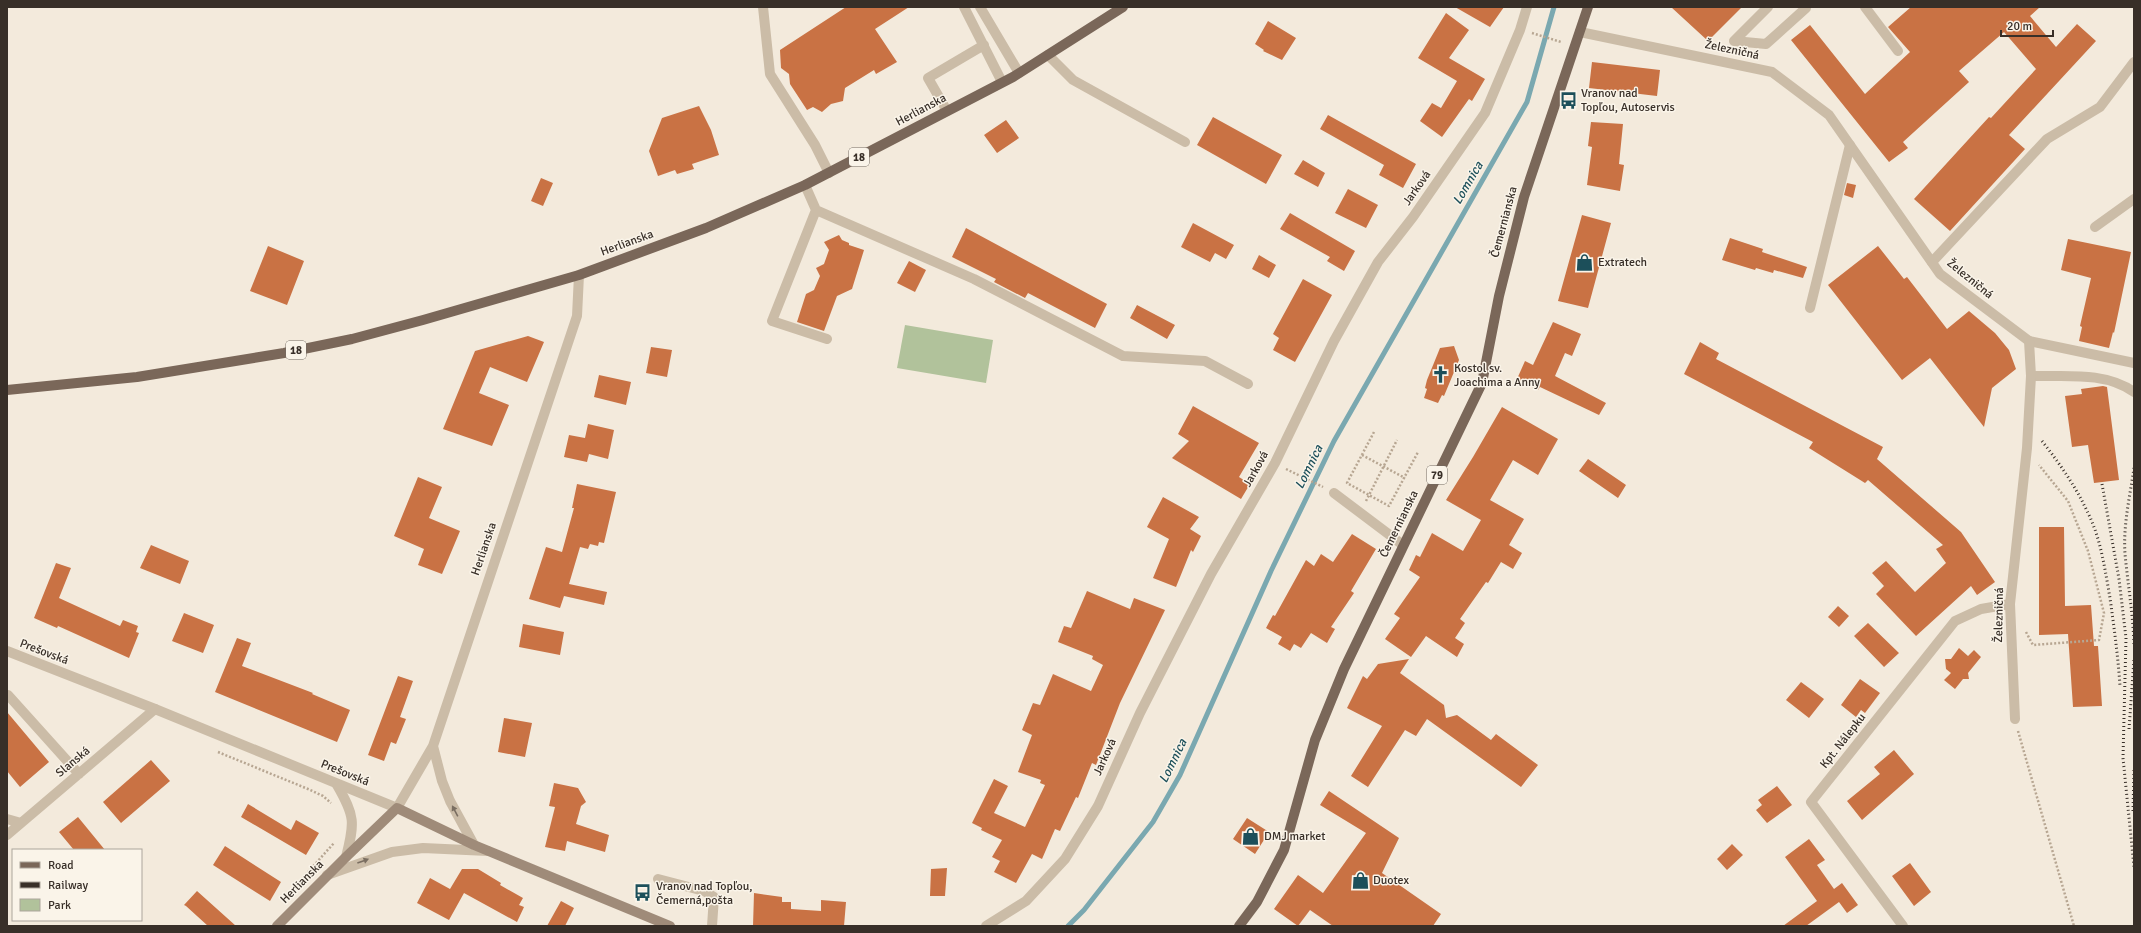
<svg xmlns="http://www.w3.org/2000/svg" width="2141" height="933" font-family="Signika,sans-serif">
	<rect width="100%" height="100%" fill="#f3eadc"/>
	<!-- green -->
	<path fill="#b1c29b" d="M 905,325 L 993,340 L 986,383 L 897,368 Z"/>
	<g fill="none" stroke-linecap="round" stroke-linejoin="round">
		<!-- stream -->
		<path stroke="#7aa8b0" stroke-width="5" d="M 1068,926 L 1084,910 L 1153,822 L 1180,775 L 1271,571 L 1334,441 L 1527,102 L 1554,7"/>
	</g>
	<!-- building -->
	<path fill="#c97244" d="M 846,7 L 909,7 L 875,29 L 897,62 L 876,74 L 874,70 L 845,88 L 843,101 L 831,104 L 822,112 L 813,107 L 807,110 L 790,84 L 789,74 L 781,68 L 780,50 Z
		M 1455,7 L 1504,7 L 1490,27 Z
		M 1671,7 L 1742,7 L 1708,41 Z
		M 1911,7 L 2040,7 L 2030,16 L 2056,47 L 2077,24 L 2096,41 L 2009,135 L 2025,149 L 1950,231 L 1914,199 L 1989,117 L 1991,118 L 2036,69 L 2004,32 L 1959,71 L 1969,82 L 1903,142 L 1908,148 L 1889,162 L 1791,40 L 1810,25 L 1865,94 L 1910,52 L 1888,27 Z
		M 1446,13 L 1469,30 L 1449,58 L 1485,79 L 1472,101 L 1469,99 L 1442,137 L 1420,121 L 1432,103 L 1441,108 L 1457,81 L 1418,58 Z
		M 1268,21 L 1296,38 L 1282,60 L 1263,51 L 1264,50 L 1255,44 Z
		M 1592,62 L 1660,70 L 1657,96 L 1589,88 Z
		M 699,106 L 711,130 L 719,155 L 692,164 L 694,169 L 677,174 L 675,170 L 658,176 L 649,151 L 662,118 Z
		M 1328,115 L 1416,164 L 1403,188 L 1379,175 L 1384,165 L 1320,129 Z
		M 1213,117 L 1282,155 L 1266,184 L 1197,145 Z
		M 1006,120 L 1019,138 L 997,153 L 984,135 Z
		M 1591,122 L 1623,124 L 1619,164 L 1624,165 L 1620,191 L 1587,185 L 1592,147 L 1588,146 Z
		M 1303,160 L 1325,173 L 1318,187 L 1294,174 Z
		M 541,178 L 553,183 L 543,206 L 531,201 Z
		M 1847,183 L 1856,185 L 1853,198 L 1844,195 Z
		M 1348,189 L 1378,205 L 1366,228 L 1335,213 Z
		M 1290,213 L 1355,251 L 1344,271 L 1327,261 L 1330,257 L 1280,229 Z
		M 1582,215 L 1611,223 L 1588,308 L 1558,301 Z
		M 1193,223 L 1234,245 L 1226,259 L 1215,253 L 1210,262 L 1181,247 Z
		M 966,228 L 1107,304 L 1095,328 L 1028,293 L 1025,298 L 994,282 L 996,279 L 952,257 Z
		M 839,235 L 842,240 L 849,243 L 849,245 L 864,250 L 852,289 L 837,296 L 824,331 L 797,322 L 806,294 L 814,290 L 820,276 L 816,268 L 824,264 L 829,250 L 824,242 Z
		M 1730,238 L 1763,249 L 1762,252 L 1807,267 L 1803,278 L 1774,270 L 1773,273 L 1756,268 L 1755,270 L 1722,260 Z
		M 2068,239 L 2131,252 L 2114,333 L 2113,332 L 2109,348 L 2079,341 L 2082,327 L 2080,326 L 2091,278 L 2061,270 Z
		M 268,246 L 304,261 L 287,305 L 250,291 Z
		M 1878,246 L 1904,279 L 1907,277 L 1947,329 L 1969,311 L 1995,333 L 2009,350 L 2016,369 L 1992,388 L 1984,427 L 1930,358 L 1902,380 L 1828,285 Z
		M 1259,255 L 1276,265 L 1269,278 L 1252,269 Z
		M 909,261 L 926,270 L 915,292 L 897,283 Z
		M 1303,279 L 1332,295 L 1295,362 L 1273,350 L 1279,338 L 1273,334 Z
		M 1137,305 L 1175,325 L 1167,339 L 1130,318 Z
		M 1553,322 L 1581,334 L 1572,356 L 1565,353 L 1555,376 L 1606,403 L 1599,415 L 1540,387 L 1538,390 L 1517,379 L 1525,361 L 1533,365 Z
		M 528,336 L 544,342 L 527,382 L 490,367 L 479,393 L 509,405 L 492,446 L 443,429 L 475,351 Z
		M 1700,342 L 1719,353 L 1716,359 L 1883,447 L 1877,459 L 1961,532 L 1995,582 L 1977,595 L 1971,586 L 1916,636 L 1876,594 L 1884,586 L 1872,573 L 1886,561 L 1915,592 L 1946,563 L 1936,549 L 1943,545 L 1868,480 L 1865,483 L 1809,448 L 1813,442 L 1684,374 Z
		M 1454,346 L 1459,360 L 1444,396 L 1442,395 L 1438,403 L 1424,398 L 1427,389 L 1425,388 L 1427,380 L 1440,348 Z
		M 651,347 L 672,350 L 667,377 L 646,373 Z
		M 599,375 L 631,382 L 626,405 L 594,397 Z
		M 2103,386 L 2107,387 L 2119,480 L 2094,483 L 2088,445 L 2072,447 L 2065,396 L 2082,394 L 2081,389 Z
		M 1193,406 L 1259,443 L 1239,477 L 1250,484 L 1241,499 L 1172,458 L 1189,441 L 1178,434 Z
		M 1502,407 L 1558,439 L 1538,475 L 1513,460 L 1490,500 L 1524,519 L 1509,545 L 1522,553 L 1513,569 L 1501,562 L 1488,583 L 1486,582 L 1460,619 L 1465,623 L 1455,638 L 1464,644 L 1457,657 L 1426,636 L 1411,657 L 1385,639 L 1400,618 L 1394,614 L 1420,577 L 1409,570 L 1416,555 L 1420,557 L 1432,533 L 1463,551 L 1481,520 L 1446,500 L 1473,457 Z
		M 588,424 L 614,430 L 608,459 L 589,454 L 587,462 L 564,457 L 569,435 L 585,438 Z
		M 1588,459 L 1626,485 L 1618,498 L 1579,471 Z
		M 418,477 L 442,487 L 429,518 L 460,531 L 442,574 L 418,565 L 424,549 L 394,536 Z
		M 577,484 L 616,492 L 604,543 L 599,542 L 598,546 L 590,544 L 588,549 L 580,547 L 569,584 L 607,592 L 604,605 L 564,596 L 560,608 L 529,599 L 546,547 L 562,552 L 574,508 L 572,508 Z
		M 1163,497 L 1199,517 L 1190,529 L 1201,536 L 1193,552 L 1191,550 L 1176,587 L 1153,578 L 1169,539 L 1147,527 Z
		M 2039,527 L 2064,527 L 2065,606 L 2091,605 L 2094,646 L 2098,646 L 2102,706 L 2073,707 L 2068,634 L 2039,635 Z
		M 1352,534 L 1376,549 L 1351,591 L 1354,593 L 1331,627 L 1335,629 L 1327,643 L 1311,633 L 1301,648 L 1294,644 L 1290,651 L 1278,644 L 1282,637 L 1266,628 L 1273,615 L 1275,616 L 1306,560 L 1314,566 L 1321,554 L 1333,562 Z
		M 151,545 L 189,561 L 180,584 L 140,568 Z
		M 56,563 L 71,568 L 59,598 L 120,626 L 123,620 L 138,626 L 136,632 L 139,633 L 129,658 L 58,626 L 57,628 L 34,618 Z
		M 1087,591 L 1130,609 L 1134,598 L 1165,610 L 1120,703 L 1096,765 L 1092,763 L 1078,798 L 1076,797 L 1060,831 L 1055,829 L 1042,859 L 1032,854 L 1016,883 L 994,872 L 1000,861 L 992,857 L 1002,840 L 981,830 L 982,828 L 972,823 L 994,779 L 1008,786 L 994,813 L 1025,827 L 1045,785 L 1040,783 L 1041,780 L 1018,772 L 1032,735 L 1022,730 L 1033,703 L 1040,705 L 1053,674 L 1091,691 L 1103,665 L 1092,659 L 1093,656 L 1058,642 L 1064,626 L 1071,628 Z
		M 1838,606 L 1849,616 L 1839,627 L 1828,617 Z
		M 184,613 L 214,625 L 203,653 L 172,641 Z
		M 1868,623 L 1899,653 L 1884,667 L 1854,636 Z
		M 523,624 L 564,632 L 560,655 L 519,647 Z
		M 237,638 L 251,643 L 242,666 L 313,693 L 312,694 L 350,710 L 337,742 L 215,692 Z
		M 1959,648 L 1968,656 L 1974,650 L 1981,657 L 1968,673 L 1969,679 L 1963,679 L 1955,689 L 1944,680 L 1951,673 L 1946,669 L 1945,659 L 1951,659 Z
		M 1409,659 L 1400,673 L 1444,705 L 1446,718 L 1457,715 L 1491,740 L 1496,734 L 1538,765 L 1521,787 L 1427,719 L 1416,736 L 1405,730 L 1368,787 L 1351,776 L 1382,726 L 1347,708 L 1363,676 L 1367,679 L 1378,664 Z
		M 398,676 L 413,681 L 400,717 L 406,719 L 396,744 L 391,742 L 384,761 L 368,755 Z
		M 1860,679 L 1880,693 L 1865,713 L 1861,710 L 1856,717 L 1841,705 Z
		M 1801,682 L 1824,699 L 1809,718 L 1786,700 Z
		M 7,712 L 49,762 L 20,787 L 7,771 Z
		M 504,718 L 532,723 L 525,757 L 498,752 Z
		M 1894,750 L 1914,774 L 1862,820 L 1847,801 L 1880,774 L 1874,767 Z
		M 151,760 L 170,781 L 121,823 L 103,802 Z
		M 554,783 L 578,788 L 586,802 L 581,806 L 576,824 L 609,835 L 605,852 L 567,841 L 565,851 L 545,847 L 555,807 L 549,806 Z
		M 1777,786 L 1792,805 L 1767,823 L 1756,810 L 1762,805 L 1758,800 Z
		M 1329,791 L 1399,838 L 1382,873 L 1441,914 L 1433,926 L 1333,926 L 1310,910 L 1298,926 L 1274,909 L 1298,875 L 1323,893 L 1366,833 L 1320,805 Z
		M 248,804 L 291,830 L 296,820 L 319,833 L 306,855 L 241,817 Z
		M 78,817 L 105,850 L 74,850 L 59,832 Z
		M 1247,818 L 1269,832 L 1255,854 L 1233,839 Z
		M 1809,839 L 1825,860 L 1817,865 L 1834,889 L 1842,883 L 1858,905 L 1847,913 L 1839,902 L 1806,926 L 1783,926 L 1817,901 L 1785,857 Z
		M 1732,844 L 1743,855 L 1727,870 L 1717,859 Z
		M 225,846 L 281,882 L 270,901 L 213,865 Z
		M 1910,863 L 1931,892 L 1914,906 L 1892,876 Z
		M 947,868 L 945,896 L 930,896 L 931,869 Z
		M 462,869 L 478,869 L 501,883 L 500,885 L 523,898 L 519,905 L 524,907 L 517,922 L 464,893 L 449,920 L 417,903 L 430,878 L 450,889 Z
		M 197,891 L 236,926 L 208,926 L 186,906 L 184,905 Z
		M 754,893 L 782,897 L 782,902 L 791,902 L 791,909 L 821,911 L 821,900 L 846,902 L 844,926 L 753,926 Z
		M 561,901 L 574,908 L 565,926 L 547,926 Z"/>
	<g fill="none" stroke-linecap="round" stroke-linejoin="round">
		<!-- path -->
		<path stroke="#b7a692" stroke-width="2.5" stroke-dasharray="2 2" stroke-linecap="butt" d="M 1532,33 L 1561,42
			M 1374,432 L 1347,483 L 1389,506 L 1418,452
			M 1362,455 L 1405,478
			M 1286,469 L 1323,487
			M 1366,501 L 1397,440
			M 2026,632 L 2033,645 L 2099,640 L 2104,613 L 2088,551 L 2068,501 L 2039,465
			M 2018,731 L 2074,926
			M 218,752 L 308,789 L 323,796 L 331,803
			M 300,881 L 334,843"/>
		<!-- service -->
		<path stroke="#cbbca7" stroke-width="10" d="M 763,7 L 770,74 L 815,145 L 829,173
			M 964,7 L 1002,82
			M 980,7 L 1019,73
			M 1768,7 L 1734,41 L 1766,44 L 1806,8
			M 1865,7 L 1898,51
			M 1048,55 L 1073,80 L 1185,142
			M 947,111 L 928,78 L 984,45
			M 805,185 L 816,210 L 974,279 L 1123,356 L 1205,361 L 1248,384
			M 816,210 L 772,321 L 827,339
			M 2095,227 L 2134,199
			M 1932,262 L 2047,139 L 2100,107 L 2134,62
			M 1810,308 L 1850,145
			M 2029,341 L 2134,363
			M 1334,493 L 1403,545
			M 658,879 L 704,891 L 714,897 L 712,926"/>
		<!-- minor -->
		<path stroke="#cbbca7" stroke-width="10" d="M 2031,376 C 2064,377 2105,371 2134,392
			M 8,695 L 79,774
			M 433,746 L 442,781 L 450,801 L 474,845
			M 337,785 C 355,816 355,822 346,857
			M 397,808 L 433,746 L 577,316 L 579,275
			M 7,819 L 21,823
			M 7,835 L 155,709
			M 327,875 L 392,852 L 423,848 L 488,851
			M 986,926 L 1026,901 L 1065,859 L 1098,806 L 1140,713 L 1211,574 L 1275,463 L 1334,341 L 1378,262 L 1413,217 L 1485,113 L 1520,30 L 1527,7
			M 1903,926 L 1811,802 L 1955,621 L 1981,609 L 2010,604"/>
		<!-- tertiary -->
		<path stroke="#cbbca7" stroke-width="10" d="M 1580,32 L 1772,72 L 1829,115 L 1940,274 L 2029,341 L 2031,376 L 2027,448 L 2010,604 L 2015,719
			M 7,651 L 155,709 L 397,808"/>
		<!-- secondary -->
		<path stroke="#9f8b79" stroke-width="10" d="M 277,926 L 346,857 L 397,808 L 474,845 L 670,926"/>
		<!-- primary -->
		<path stroke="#7a6759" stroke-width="10" d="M 7,390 L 137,377 L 284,353 L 352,339 L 423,320 L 579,275 L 706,228 L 805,185 L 1013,77 L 1123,7
			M 1239,926 L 1257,902 L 1284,850 L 1315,740 L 1344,669 L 1482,383 L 1499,296 L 1524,197 L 1588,7"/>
		<!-- rail -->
		<path stroke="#382f28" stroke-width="3" stroke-dasharray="1 3" stroke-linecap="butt" d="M 2042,441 C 2060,464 2076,487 2088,513 C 2101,539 2105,570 2110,598 C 2114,627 2118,656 2120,686
			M 2134,468 C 2130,496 2123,525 2125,554 C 2128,585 2133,614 2134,645
			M 2102,484 L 2119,579 L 2126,638 L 2123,758 L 2134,867
			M 2129,729 L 2134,659
			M 2133,811 L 2134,769"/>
	</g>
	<!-- one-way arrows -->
	<defs><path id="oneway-solid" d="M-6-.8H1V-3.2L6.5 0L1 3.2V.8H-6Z"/></defs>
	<g fill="#7a6e61">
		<use href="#oneway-solid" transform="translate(455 811) rotate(-118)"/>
		<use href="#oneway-solid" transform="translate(363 861) rotate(-20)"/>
	</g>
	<!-- icons -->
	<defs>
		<symbol id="bus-bare" viewBox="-9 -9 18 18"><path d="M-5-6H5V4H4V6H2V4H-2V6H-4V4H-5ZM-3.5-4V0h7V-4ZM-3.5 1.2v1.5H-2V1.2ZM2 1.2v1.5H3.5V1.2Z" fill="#1c4f5a" stroke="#faf4e9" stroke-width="2.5" paint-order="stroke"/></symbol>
		<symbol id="shop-bare" viewBox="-9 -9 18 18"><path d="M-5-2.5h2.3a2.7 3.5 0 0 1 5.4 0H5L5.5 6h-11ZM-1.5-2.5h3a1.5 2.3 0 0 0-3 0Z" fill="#1c4f5a" stroke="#faf4e9" stroke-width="2.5" paint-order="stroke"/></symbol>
		<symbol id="church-bare" viewBox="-9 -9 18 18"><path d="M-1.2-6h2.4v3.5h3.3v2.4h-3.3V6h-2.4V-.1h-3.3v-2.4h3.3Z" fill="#1c4f5a" stroke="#faf4e9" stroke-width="2.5" paint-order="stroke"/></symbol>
	</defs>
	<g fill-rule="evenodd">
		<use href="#bus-bare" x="1556" y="88" width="25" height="25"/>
		<use href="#shop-bare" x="1572" y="250" width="25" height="25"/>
		<use href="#church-bare" x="1428" y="362" width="25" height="25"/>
		<use href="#shop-bare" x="1238" y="824" width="25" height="25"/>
		<use href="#shop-bare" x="1348" y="868" width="25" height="25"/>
		<use href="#bus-bare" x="630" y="880" width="25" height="25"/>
	</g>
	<g text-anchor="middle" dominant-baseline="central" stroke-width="3" stroke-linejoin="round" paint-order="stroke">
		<!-- shield labels -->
		<g fill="#faf4e9" stroke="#726a62" stroke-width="1">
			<rect x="849" y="148" width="20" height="18" rx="3"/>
			<rect x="286" y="341" width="20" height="18" rx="3"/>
			<rect x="1427" y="466" width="20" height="18" rx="3"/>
		</g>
		<g font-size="11" font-weight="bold" fill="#382f28">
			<text x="859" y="157">18</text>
			<text x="296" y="350">18</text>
			<text x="1437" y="475">79</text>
		</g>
		<!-- street labels -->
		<g font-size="12" fill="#382f28" stroke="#faf4e9">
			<text transform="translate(1732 50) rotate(12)">Železničná</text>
			<text transform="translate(921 110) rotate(-28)">Herlianska</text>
			<text transform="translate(1417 188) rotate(-55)">Jarková</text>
			<text transform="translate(1504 222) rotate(-75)">Čemernianska</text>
			<text transform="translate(627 243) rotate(-20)">Herlianska</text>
			<text transform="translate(1970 279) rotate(39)">Železničná</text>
			<text transform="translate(1256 469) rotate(-61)">Jarková</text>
			<text transform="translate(1399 524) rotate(-64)">Čemernianska</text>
			<text transform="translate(484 549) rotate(-71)">Herlianska</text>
			<text transform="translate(1999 615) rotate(-89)">Železničná</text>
			<text transform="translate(44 652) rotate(21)">Prešovská</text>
			<text transform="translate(1843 741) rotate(-52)">Kpt. Nálepku</text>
			<text transform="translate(1105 757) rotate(-66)">Jarková</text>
			<text transform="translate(73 762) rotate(-40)">Slanská</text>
			<text transform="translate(345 773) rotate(22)">Prešovská</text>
			<text transform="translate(302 882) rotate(-45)">Herlianska</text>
		</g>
		<!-- poi labels -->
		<g font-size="12" fill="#382f28" stroke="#faf4e9" text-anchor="start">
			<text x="1581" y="93">Vranov nad<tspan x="1581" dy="14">Topľou, Autoservis</tspan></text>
			<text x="1598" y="262">Extratech</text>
			<text x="1454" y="368">Kostol sv.<tspan x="1454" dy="14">Joachima a Anny</tspan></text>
			<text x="1264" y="836">DMJ market</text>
			<text x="1373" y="880">Duotex</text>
			<text x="656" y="886">Vranov nad Topľou,<tspan x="656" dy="14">Čemerná,pošta</tspan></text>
		</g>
		<!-- water labels -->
		<g font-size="13" font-style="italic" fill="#1c4f5a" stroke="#faf4e9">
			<text transform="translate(1468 183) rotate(-60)">Lomnica</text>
			<text transform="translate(1309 467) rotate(-64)">Lomnica</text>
			<text transform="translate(1173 761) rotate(-64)">Lomnica</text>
		</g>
	</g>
	<!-- border -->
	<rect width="2141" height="933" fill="none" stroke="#382f28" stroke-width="16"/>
	<!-- legend -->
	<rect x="12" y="849" width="130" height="72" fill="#faf4e9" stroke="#aca59c"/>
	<rect x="20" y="862" width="20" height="6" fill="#7a6759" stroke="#aca59c"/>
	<text x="48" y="869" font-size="12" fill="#382f28">Road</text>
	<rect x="20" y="882" width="20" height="6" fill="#382f28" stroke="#aca59c"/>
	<text x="48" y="889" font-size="12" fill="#382f28">Railway</text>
	<rect x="20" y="899" width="20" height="12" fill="#b1c29b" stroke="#aca59c"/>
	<text x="48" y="909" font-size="12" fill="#382f28">Park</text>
	<!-- scale -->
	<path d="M2001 30v6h52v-6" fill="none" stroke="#382f28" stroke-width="2"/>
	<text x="2007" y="30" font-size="12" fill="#382f28" stroke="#faf4e9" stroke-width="3" paint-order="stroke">20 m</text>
</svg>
